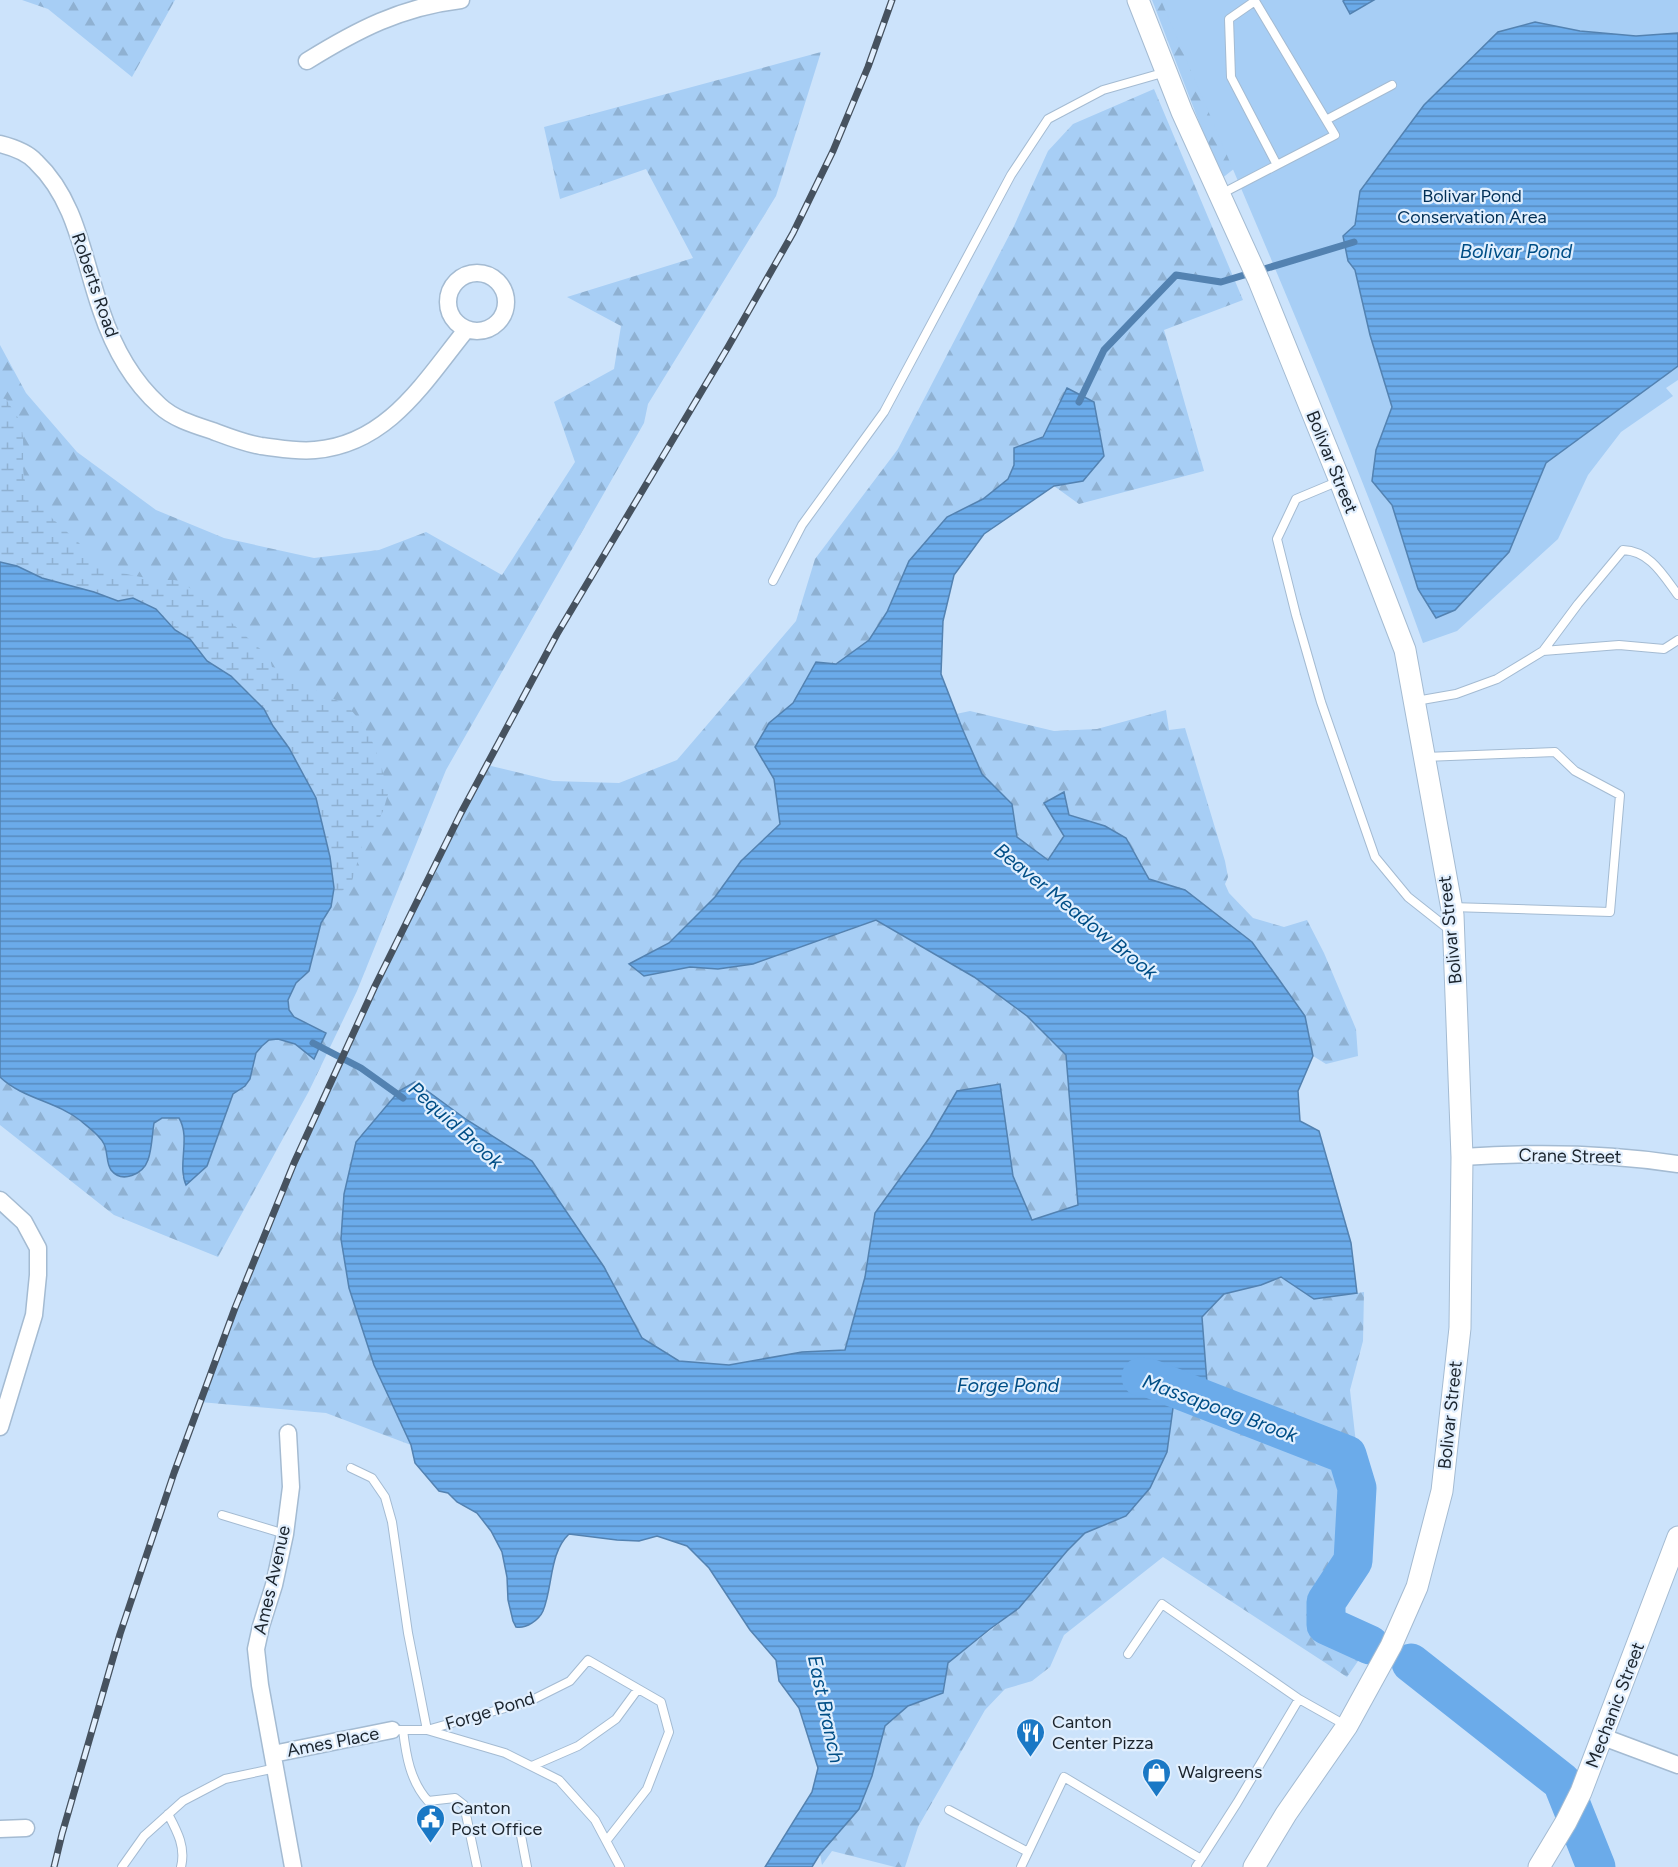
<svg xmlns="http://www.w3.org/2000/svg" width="1678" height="1867" font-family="Figtree,sans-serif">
	<defs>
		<pattern id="forest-firs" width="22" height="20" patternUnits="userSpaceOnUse" patternTransform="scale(1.5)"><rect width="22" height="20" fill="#a7cef5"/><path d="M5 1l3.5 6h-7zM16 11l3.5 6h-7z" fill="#8fb1d2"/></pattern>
		<pattern id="wetland-marsh" width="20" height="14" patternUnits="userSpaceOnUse" patternTransform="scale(1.5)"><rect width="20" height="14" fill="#a7cef5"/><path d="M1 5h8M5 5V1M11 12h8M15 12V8" fill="none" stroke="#8fb1d2"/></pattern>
		<pattern id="water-rules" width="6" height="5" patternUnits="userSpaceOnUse" patternTransform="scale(1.5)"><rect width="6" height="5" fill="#6babea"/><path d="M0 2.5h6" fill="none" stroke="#578bbe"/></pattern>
	</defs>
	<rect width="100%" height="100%" fill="#cce3fb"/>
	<!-- forest -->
	<path fill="url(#forest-firs)" d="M 22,0 L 175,0 L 132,77 L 48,9 Z
		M 1152,0 L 1232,0 L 1258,150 L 1221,179 Z
		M 821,52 L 776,196 L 648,404 L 644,423 L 446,770 L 357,991 L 309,1091 L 218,1257 L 114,1215 L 0,1125 L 0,1077 L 23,1093 L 57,1105 L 80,1120 L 100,1137 L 104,1144 L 110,1168 L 148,1162 L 154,1123 C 163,1117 169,1116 179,1118 C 188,1134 185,1159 182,1177 L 207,1166 L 233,1094 L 245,1086 L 250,1079 L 256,1052 L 262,1046 L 269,1040 L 278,1039 L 295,1044 L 314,1058 L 326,1034 L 294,1017 L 289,1010 L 288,1000 L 296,983 L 309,971 L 321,923 L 330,907 L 17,566 L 0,562 L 0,345 L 26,393 L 77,452 L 156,510 L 224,538 L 314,558 L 379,550 L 426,532 L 502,575 L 575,462 L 554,402 L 614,369 L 621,326 L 567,297 L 693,258 L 646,169 L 560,199 L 544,127 Z
		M 1154,89 L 1243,300 L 1164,330 L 1204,471 L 1079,504 L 1054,486 L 1083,481 L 1067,389 L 1042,437 L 1015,448 L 1014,465 L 1009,479 L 983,499 L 947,517 L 869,640 L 836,664 L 816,662 L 793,703 L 769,723 L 755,747 L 774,779 L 780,824 L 741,861 L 715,897 L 669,943 L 630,964 L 644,976 L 690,967 L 718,969 L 842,933 L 876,920 L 974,977 L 1027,1016 L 1066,1055 L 1078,1205 L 1032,1221 L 1013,1176 L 1000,1085 L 930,1137 L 875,1213 L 865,1277 L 845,1350 L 802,1352 L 729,1365 L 679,1361 L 642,1338 L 604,1267 L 467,1120 L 415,1082 L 375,1365 L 411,1445 L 326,1413 L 200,1402 C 280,1183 377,970 487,765 L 553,781 L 619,783 L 677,760 L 796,621 L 815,559 L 898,449 L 1014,226 L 1048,151 L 1073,124 Z
		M 1166,710 L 1169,730 L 1185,728 L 1225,861 L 1228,877 L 1225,884 L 1229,893 L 1253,918 L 1284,927 L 1307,920 L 1324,953 L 1356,1029 L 1358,1056 L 1326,1064 L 1313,1056 L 1305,1016 L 1252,942 L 1185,890 L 1149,879 L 1126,838 L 1105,826 L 1069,815 L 1064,836 L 1048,860 L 1017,837 L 1012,804 L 982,774 L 956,714 L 970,711 L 1054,731 L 1097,729 Z
		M 1281,1277 L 1314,1299 L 1364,1292 L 1363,1341 L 1350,1390 L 1358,1461 L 1366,1505 L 1352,1581 L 1335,1621 L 1376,1635 L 1347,1677 L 1163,1557 L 1064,1635 L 1050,1667 L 1032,1681 L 1005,1689 L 985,1710 L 918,1827 L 905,1867 L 895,1867 L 832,1851 L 822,1865 L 820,1854 L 859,1809 L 872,1776 L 885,1726 L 908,1706 L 943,1693 L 948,1663 L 1019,1608 L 1067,1551 L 1085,1533 L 1126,1516 L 1167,1452 L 1173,1408 L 1207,1383 L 1202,1317 L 1224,1294 L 1261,1285 Z"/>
	<!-- wetland -->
	<path fill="url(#wetland-marsh)" d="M 0,398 L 6,399 C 9,405 15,412 18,418 C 27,436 21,459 24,477 C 28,501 59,524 76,540 C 85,548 92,559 103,565 C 116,574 158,581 174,580 C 204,591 239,632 264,652 L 270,659 L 272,667 L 281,669 L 302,684 L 336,700 L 351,710 L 362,723 L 374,745 L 382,769 L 388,794 L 383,811 L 376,826 L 364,839 L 352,881 L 347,888 L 332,897 L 334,888 L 330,857 L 316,798 L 289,748 L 273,726 L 264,709 L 231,677 L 207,661 L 190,639 L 175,630 L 156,609 L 133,598 L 118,601 L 94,592 L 42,578 L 17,566 L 0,562 Z"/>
	<!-- park -->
	<path fill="#a7cef5" d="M 1161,0 L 1678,0 L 1678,380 L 1666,388 L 1673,396 L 1621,432 L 1588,475 L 1558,539 L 1457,631 L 1423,643 C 1345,425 1251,213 1161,0 Z"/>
	<!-- water -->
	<path fill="url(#water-rules)" stroke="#5382b1" stroke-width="1.5" d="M 1345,0 L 1374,0 L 1350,14 L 1343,1 Z
		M 1535,22 L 1580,31 L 1636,36 L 1678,33 L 1678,366 L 1546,463 L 1509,552 L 1455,610 L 1436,618 L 1418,589 L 1392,505 L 1372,481 L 1376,450 L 1392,407 L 1370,335 L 1355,270 L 1348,261 L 1343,236 L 1355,225 L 1360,191 L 1424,105 L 1498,32 Z
		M 1067,388 L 1094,402 L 1104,456 L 1083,481 L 1054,486 L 984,534 L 954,575 L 943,621 L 941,674 L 962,728 L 982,774 L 1012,804 L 1017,837 L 1048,860 L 1064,836 L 1044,803 L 1064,792 L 1069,815 L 1105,826 L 1126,838 L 1149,879 L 1185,890 L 1252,942 L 1305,1016 L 1313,1056 L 1298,1091 L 1300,1121 L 1319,1131 L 1351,1243 L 1357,1293 L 1314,1299 L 1281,1277 L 1261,1285 L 1224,1294 L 1202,1317 L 1207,1383 L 1173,1408 L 1167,1452 L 1150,1488 L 1126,1516 L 1085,1533 L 1067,1551 L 1019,1608 L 990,1629 L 948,1663 L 943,1693 L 908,1706 L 885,1726 L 872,1776 L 859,1809 L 820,1854 L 812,1867 L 765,1867 L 812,1792 L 818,1768 L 799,1708 L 779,1681 L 776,1660 L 750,1630 L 709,1568 L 687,1546 L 657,1536 L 639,1541 L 617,1540 L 569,1534 C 549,1553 553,1587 543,1611 C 539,1620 526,1629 516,1627 L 513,1621 L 508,1600 L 507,1577 L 502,1552 L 491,1531 L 477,1513 L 457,1502 L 448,1493 L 439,1491 L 415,1463 L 411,1445 L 374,1365 L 349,1288 L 341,1239 L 344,1194 L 356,1142 L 399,1091 L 415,1082 L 467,1120 L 532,1161 L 604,1267 L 642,1338 L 679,1361 L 729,1365 L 802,1352 L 845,1350 L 865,1277 L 875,1213 L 930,1137 L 957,1091 L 1000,1084 L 1013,1176 L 1032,1220 L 1078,1205 L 1066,1055 L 1027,1016 L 974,977 L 876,920 L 753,964 L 718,969 L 690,967 L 644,976 L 629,964 L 669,943 L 715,897 L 741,861 L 780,824 L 774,779 L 755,747 L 769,723 L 793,703 L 816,662 L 836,664 L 869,640 L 887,612 L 909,561 L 947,517 L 983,499 L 1008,479 L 1014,465 L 1014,448 L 1043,437 Z
		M 0,562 L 17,566 L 42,578 L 94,592 L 118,601 L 133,598 L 156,609 L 175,630 L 190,639 L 207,661 L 231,676 L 264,709 L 273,726 L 289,748 L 316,798 L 330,857 L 334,888 L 331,907 L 321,923 L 309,971 L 296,983 L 288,1000 L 289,1010 L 294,1017 L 326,1033 L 314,1059 L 295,1044 L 278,1039 L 269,1040 L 262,1046 L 256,1053 L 250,1079 L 245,1086 L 233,1094 L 207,1166 L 186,1185 C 177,1165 191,1138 179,1118 L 162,1118 L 154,1123 C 152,1135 152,1149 148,1160 C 143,1174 122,1184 111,1170 C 106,1163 108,1152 104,1144 C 100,1135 88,1127 81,1121 C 56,1101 23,1099 0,1077 Z"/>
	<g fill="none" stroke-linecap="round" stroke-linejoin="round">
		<!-- stream -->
		<path stroke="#5382b1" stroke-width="7" d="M 1079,402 L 1104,350 L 1176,275 L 1221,282 L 1354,242
			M 313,1043 L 361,1068 L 403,1098"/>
		<!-- river -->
		<path stroke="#6babea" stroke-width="39" d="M 1141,1377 L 1149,1378 L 1347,1455 L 1357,1488 L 1353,1561 L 1326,1602 L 1326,1625 L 1370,1645
			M 1411,1663 L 1562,1782 L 1596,1867"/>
		<defs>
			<path id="service" d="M 1326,120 L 1392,85
				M 1221,194 C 1259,174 1297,155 1335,135 L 1255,1 L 1229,19 L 1231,77 L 1277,165
				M 1339,481 L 1296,499 L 1277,539 L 1296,615 L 1321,702 L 1375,857 L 1408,897 L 1451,931
				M 773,581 L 802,525 L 884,412 L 1011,175 L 1048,119 L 1103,90 L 1166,72
				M 1543,651 L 1619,645 L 1664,649 L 1678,640
				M 1416,701 L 1456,694 L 1497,679 L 1543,651 L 1578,604 L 1623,550 C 1650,551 1663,575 1678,595
				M 1425,757 L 1555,752 L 1575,771 L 1620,795 L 1610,912 L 1451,907
				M 351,1468 L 372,1478 L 385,1497 L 392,1522 L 408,1633 L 427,1730 L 530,1701 L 570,1681 L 588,1660 L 661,1702 L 669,1732 L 647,1789 L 607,1840
				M 222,1515 L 285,1534
				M 1128,1654 L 1162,1604 L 1299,1699
				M 392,1730 L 427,1730 L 505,1753 L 559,1780 L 595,1820 L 620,1867
				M 403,1730 C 406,1755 410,1781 428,1801 L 455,1798 L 464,1805 L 477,1867
				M 532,1766 L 578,1746 L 616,1719 L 638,1689
				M 949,1810 L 1028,1852
				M 168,1814 C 177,1831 186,1847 181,1867
				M 519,1825 L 527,1867
				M 122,1867 L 144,1836 L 183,1801 L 225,1779 L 276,1768
				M 1021,1867 L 1064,1777 L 1201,1859
				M 1196,1867 L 1237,1803 L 1299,1699 L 1347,1726"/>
			<path id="minor" d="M 307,61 C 357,30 401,7 461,0
				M 0,144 C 12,147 28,153 36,162 C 77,201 83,259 101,310 C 113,346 132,381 160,406 C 174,419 195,425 213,431 C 229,437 244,443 261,446 C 279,448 297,452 315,450 C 388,444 424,382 466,330
				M448 302a29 29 0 1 1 58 0a29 29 0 1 1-58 0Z
				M 1462,1157 C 1534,1152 1607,1153 1678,1164
				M 0,1200 L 24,1222 L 38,1248 L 38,1275 L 34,1315 L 0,1427
				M 288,1433 L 291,1487 L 285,1534 L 274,1585 L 261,1626 L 256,1649 L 260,1685 L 293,1867
				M 1603,1737 L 1678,1765
				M 273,1754 L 392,1730
				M 0,1829 L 26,1828"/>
			<path id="tertiary" d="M 1138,0 L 1182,112 L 1259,281 L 1340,481 L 1405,650 L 1453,915 L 1462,1157 L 1460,1328 L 1442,1491 L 1417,1587 L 1391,1646 L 1347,1726 L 1286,1814 L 1254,1867
				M 1539,1867 L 1566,1822 L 1581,1792 L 1678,1537"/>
		</defs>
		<!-- service casing -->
		<use href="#service" stroke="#a4bbd2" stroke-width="10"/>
		<!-- minor casing -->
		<use href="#minor" stroke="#a4bbd2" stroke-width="19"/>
		<!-- tertiary casing -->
		<use href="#tertiary" stroke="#a4bbd2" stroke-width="23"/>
		<!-- service -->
		<use href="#service" stroke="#fff" stroke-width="8"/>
		<!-- minor -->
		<use href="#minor" stroke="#fff" stroke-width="16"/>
		<!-- tertiary -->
		<use href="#tertiary" stroke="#fff" stroke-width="21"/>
		<defs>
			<path id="rail" d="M 54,1867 L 62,1834 L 120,1634 L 174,1473 L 235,1308 L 294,1163 L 375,986 L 461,813 L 557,634 L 728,347 L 793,233 L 833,151 L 868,67 L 892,0"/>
		</defs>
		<!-- rail casing -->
		<use href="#rail" stroke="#46525f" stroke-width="7"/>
		<!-- rail -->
		<use href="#rail" stroke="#e1effe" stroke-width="4.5" stroke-dasharray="14" stroke-linecap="butt"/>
	</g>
	<!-- icons -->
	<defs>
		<symbol id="restaurant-pin" viewBox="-11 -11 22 30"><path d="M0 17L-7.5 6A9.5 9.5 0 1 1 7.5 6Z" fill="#1a78c5" stroke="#e1effe"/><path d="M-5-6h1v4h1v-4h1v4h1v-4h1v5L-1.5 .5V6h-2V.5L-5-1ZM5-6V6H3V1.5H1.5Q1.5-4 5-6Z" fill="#fff"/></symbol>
		<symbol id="shop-pin" viewBox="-11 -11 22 30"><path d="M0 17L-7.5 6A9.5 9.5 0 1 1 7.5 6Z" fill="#1a78c5" stroke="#e1effe"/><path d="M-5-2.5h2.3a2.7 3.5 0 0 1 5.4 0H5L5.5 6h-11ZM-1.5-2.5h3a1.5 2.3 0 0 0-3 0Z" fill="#fff"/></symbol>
		<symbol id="civic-pin" viewBox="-11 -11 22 30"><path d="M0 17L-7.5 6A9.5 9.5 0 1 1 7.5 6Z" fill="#1a78c5" stroke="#e1effe"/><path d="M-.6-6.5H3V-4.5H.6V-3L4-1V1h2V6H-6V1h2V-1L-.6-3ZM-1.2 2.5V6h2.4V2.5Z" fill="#fff"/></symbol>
	</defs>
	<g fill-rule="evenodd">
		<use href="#restaurant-pin" x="1014" y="1716" width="33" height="45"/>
		<use href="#shop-pin" x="1140" y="1756" width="33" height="45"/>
		<use href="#civic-pin" x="414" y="1802" width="33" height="45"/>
	</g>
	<g text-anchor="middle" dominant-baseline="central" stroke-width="4.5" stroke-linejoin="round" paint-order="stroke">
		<!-- park labels -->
		<g font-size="18" fill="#002f56" stroke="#e1effe">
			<text x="1472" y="196">Bolivar Pond<tspan x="1472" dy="21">Conservation Area</tspan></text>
		</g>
		<!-- street labels -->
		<g font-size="18" fill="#1b242d" stroke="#e1effe">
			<text transform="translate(95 285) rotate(71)">Roberts Road</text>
			<text transform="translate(1332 462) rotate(68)">Bolivar Street</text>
			<text transform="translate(1450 930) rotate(-96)">Bolivar Street</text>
			<text transform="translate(1570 1156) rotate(1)">Crane Street</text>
			<text transform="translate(1450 1415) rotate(-84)">Bolivar Street</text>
			<text transform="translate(272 1580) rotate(-77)">Ames Avenue</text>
			<text transform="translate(1615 1705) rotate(-69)">Mechanic Street</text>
			<text transform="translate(490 1711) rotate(-17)">Forge Pond</text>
			<text transform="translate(333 1742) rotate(-11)">Ames Place</text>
		</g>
		<!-- poi labels -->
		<g font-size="18" fill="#1b242d" stroke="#e1effe" text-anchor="start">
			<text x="1052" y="1722">Canton<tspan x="1052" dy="21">Center Pizza</tspan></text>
			<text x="1178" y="1772">Walgreens</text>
			<text x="451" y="1808">Canton<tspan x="451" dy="21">Post Office</tspan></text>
		</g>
		<!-- water labels -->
		<g font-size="20" font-style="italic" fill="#004e86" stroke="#e1effe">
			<text x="1516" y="251">Bolivar Pond</text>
			<text transform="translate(1076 911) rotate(39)">Beaver Meadow Brook</text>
			<text transform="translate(456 1125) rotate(42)">Pequid Brook</text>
			<text x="1008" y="1385">Forge Pond</text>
			<text transform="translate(1220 1408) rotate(20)">Massapoag Brook</text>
			<text transform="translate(826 1709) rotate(78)">East Branch</text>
		</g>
	</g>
</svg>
